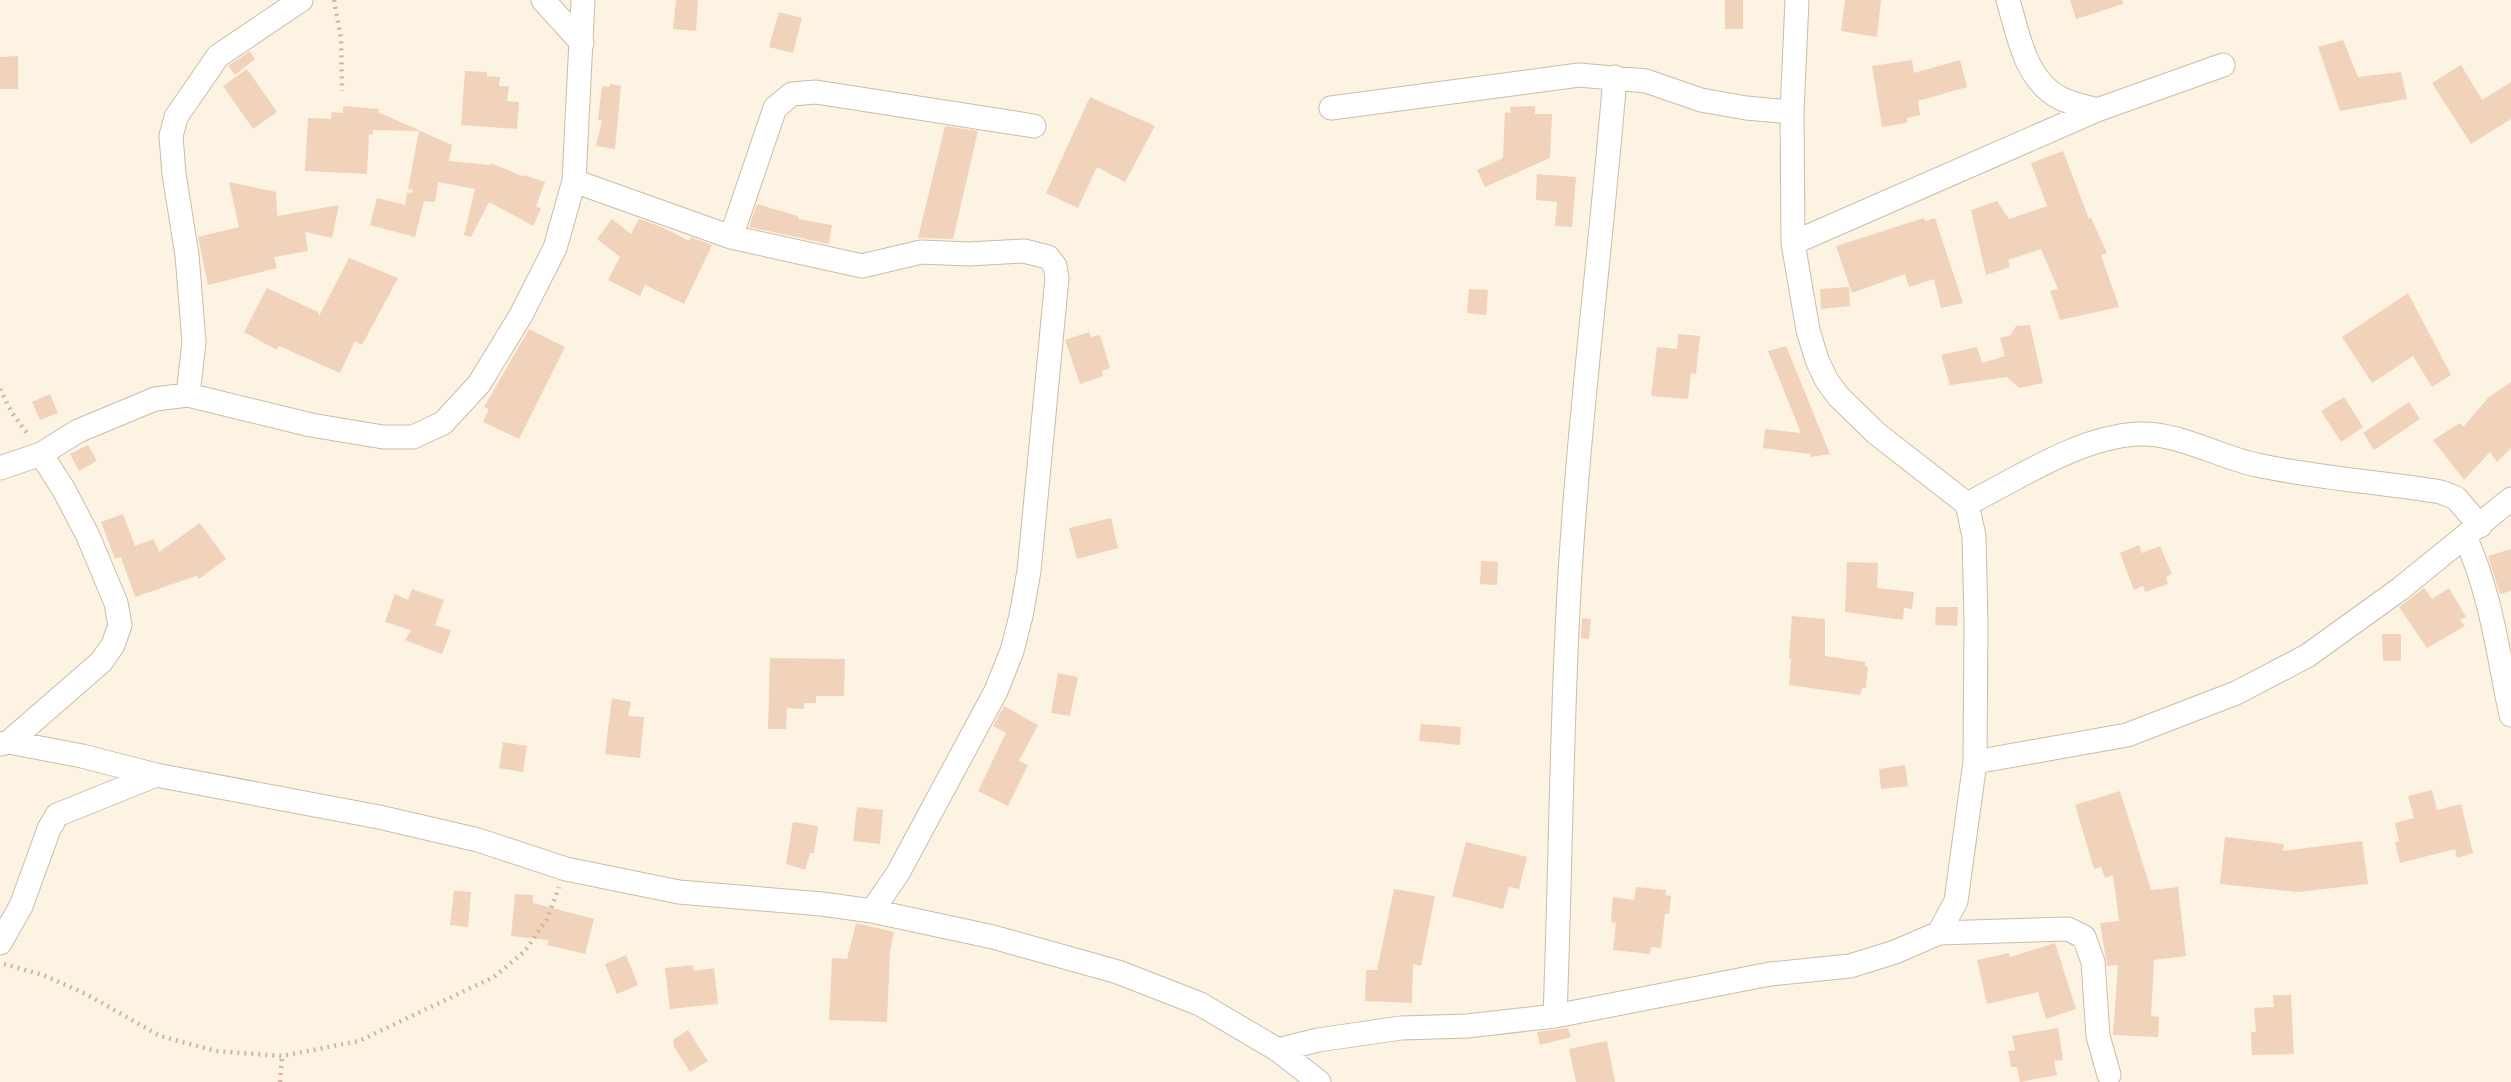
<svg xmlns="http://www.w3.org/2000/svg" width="2511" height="1082" font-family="Figtree,sans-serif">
	<rect width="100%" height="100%" fill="#fcf3e3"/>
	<!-- building -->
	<path fill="#f1d2bb" d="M 676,0 L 698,0 L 696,31 L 673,29 Z
		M 1725,0 L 1743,0 L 1743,29 L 1725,29 Z
		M 1845,0 L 1881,0 L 1877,37 L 1841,31 Z
		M 2070,0 L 2122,0 L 2123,4 L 2076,19 Z
		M 779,12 L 802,18 L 793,53 L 769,47 Z
		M 2343,40 L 2358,77 L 2401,72 L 2407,99 L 2340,111 L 2318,47 Z
		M 250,51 L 255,59 L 235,75 L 228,66 Z
		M 18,56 L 18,89 L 0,89 L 0,57 Z
		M 1912,60 L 1914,73 L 1960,60 L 1967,87 L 1918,101 L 1920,115 L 1907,118 L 1907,123 L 1882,127 L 1872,66 Z
		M 2461,65 L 2482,100 L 2511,82 L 2511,119 L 2471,144 L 2432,83 Z
		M 247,69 L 277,112 L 253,129 L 223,86 Z
		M 465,71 L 487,72 L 487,76 L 500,77 L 499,86 L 509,86 L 507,101 L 519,102 L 517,129 L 461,125 Z
		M 610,84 L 621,86 L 615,149 L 596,146 L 602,120 L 598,120 L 602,86 L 609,87 Z
		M 1090,97 L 1155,126 L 1125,182 L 1097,167 L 1078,208 L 1046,193 Z
		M 343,106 L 379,109 L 378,112 L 452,145 L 449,161 L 490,165 L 491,163 L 524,177 L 524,175 L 545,182 L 536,206 L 541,209 L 533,226 L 489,202 L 471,237 L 464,235 L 475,189 L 438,182 L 435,202 L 424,201 L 415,237 L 370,225 L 377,198 L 405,205 L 407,193 L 413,192 L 413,190 L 408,189 L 419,131 L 373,130 L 373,135 L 369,134 L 367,174 L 305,171 L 308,118 L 331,119 L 332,112 L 343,113 Z
		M 1535,106 L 1535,114 L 1552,114 L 1550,158 L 1485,187 L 1477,170 L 1503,158 L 1505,112 L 1511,113 L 1510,107 Z
		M 945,126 L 978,131 L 953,239 L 918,238 Z
		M 2063,151 L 2089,219 L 2091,218 L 2107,253 L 2101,255 L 2119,307 L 2060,320 L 2050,291 L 2058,289 L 2041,249 L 2008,260 L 2010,267 L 1986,275 L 1971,210 L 1997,201 L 2009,219 L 2047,206 L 2031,163 Z
		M 1537,174 L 1576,177 L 1572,227 L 1555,226 L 1557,202 L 1536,200 Z
		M 229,182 L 276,192 L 277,216 L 339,205 L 332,238 L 305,232 L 308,251 L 274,257 L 277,268 L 208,285 L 198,237 L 239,227 Z
		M 757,204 L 798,216 L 798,219 L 832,225 L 829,244 L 749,227 Z
		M 1924,218 L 1925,221 L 1935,218 L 1963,303 L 1941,308 L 1934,279 L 1909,287 L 1905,274 L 1852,293 L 1836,246 Z
		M 612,219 L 631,234 L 639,219 L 662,227 L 689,241 L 691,237 L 712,245 L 684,304 L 645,285 L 640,296 L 608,280 L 620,257 L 597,239 Z
		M 349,258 L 398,278 L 362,345 L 355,341 L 340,373 L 279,346 L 277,350 L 244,332 L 267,288 L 318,312 L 319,316 Z
		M 1849,287 L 1850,306 L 1821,309 L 1820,289 Z
		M 1469,289 L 1488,290 L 1486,315 L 1467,313 Z
		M 2408,293 L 2451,375 L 2432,387 L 2413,356 L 2372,383 L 2342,337 Z
		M 2030,325 L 2043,383 L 2019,388 L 2007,377 L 1950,385 L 1941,355 L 1977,347 L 1982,363 L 2005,356 L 2000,338 L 2011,335 L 2016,326 Z
		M 529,329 L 565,347 L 519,439 L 483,422 L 489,409 L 484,407 Z
		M 1089,332 L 1091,337 L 1100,335 L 1110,368 L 1102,371 L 1103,376 L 1080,384 L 1065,340 Z
		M 1678,334 L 1700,336 L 1696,374 L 1691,373 L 1688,399 L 1651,396 L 1657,347 L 1677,349 Z
		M 1786,346 L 1830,454 L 1811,457 L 1810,454 L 1763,448 L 1765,429 L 1801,433 L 1768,351 Z
		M 2511,382 L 2511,448 L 2497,462 L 2490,452 L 2464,480 L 2433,440 L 2460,423 L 2463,427 L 2489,397 Z
		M 50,394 L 58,413 L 40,420 L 32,402 Z
		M 2344,397 L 2363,427 L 2341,442 L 2321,411 Z
		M 2409,402 L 2420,419 L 2374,450 L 2363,433 Z
		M 88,445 L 97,461 L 79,471 L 70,454 Z
		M 123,514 L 135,546 L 154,539 L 159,552 L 200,523 L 226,559 L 199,579 L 196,576 L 135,597 L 121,557 L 115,559 L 101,522 Z
		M 1111,518 L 1118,548 L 1077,559 L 1069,528 Z
		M 2139,545 L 2142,553 L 2160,546 L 2172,574 L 2166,577 L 2168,584 L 2145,592 L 2143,586 L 2134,590 L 2120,553 Z
		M 2511,549 L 2511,591 L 2500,594 L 2488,556 Z
		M 1481,561 L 1498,562 L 1497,585 L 1480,584 Z
		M 1847,562 L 1878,563 L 1877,588 L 1914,592 L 1912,609 L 1904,608 L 1903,620 L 1845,612 Z
		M 2424,588 L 2432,599 L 2449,588 L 2466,617 L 2460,620 L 2465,626 L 2427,648 L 2399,607 Z
		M 412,589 L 444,600 L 435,625 L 451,630 L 442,654 L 405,640 L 411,630 L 385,622 L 395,594 L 408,600 Z
		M 1936,607 L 1958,607 L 1957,626 L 1935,625 Z
		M 1792,616 L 1825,619 L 1825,656 L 1865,662 L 1865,666 L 1868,667 L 1866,688 L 1862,688 L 1860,695 L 1789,685 L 1791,659 L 1789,659 Z
		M 1582,618 L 1591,619 L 1589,639 L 1581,638 Z
		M 2382,634 L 2401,634 L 2401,661 L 2383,661 Z
		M 770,658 L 845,659 L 844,696 L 816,696 L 816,703 L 804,703 L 804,709 L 787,708 L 786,729 L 768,729 Z
		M 1058,673 L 1078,677 L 1070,716 L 1051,713 Z
		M 612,698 L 631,702 L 628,716 L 644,717 L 640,758 L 605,754 Z
		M 1004,706 L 1038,725 L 1019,761 L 1028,765 L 1008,806 L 978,791 L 1006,733 L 993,726 Z
		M 1421,724 L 1461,727 L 1460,745 L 1419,741 Z
		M 503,742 L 527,746 L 523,772 L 499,768 Z
		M 1905,765 L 1908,786 L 1881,789 L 1879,769 Z
		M 2432,790 L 2437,810 L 2461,804 L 2473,853 L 2457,858 L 2455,849 L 2400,863 L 2395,842 L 2399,841 L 2395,823 L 2414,818 L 2408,796 Z
		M 2120,791 L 2151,890 L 2178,887 L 2186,956 L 2154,960 L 2151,1016 L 2159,1017 L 2158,1037 L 2113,1035 L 2118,965 L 2107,966 L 2100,923 L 2119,921 L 2113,875 L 2105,878 L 2101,867 L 2094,869 L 2075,805 Z
		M 857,807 L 883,810 L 880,844 L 853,841 Z
		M 793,822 L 818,826 L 814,853 L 810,853 L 805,870 L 786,864 Z
		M 2225,837 L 2284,844 L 2283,851 L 2362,841 L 2368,884 L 2298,892 L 2220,884 Z
		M 1466,842 L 1527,857 L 1519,889 L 1509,887 L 1503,909 L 1452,896 Z
		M 1636,887 L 1666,890 L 1665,895 L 1671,896 L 1669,914 L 1665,914 L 1661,948 L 1651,947 L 1650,954 L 1613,950 L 1616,923 L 1611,922 L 1613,897 L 1634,900 Z
		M 1394,889 L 1435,896 L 1421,966 L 1413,964 L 1412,1003 L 1365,1001 L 1366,970 L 1377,970 Z
		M 454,891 L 471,892 L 468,927 L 450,925 Z
		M 515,894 L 533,895 L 533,903 L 594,919 L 585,954 L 547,945 L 549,940 L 511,936 Z
		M 856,923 L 894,932 L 890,952 L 887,1022 L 829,1020 L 832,958 L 847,959 Z
		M 2055,943 L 2076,1009 L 2046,1019 L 2038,992 L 1987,1004 L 1977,960 L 2009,953 L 2010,957 Z
		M 626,955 L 638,985 L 617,994 L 605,964 Z
		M 693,965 L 694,971 L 714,968 L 718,1004 L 670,1009 L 665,968 Z
		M 2273,995 L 2291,995 L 2294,1054 L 2252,1055 L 2251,1032 L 2256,1032 L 2254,1008 L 2274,1007 Z
		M 1568,1028 L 1571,1037 L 1540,1045 L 1537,1032 Z
		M 2058,1028 L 2063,1060 L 2054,1061 L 2057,1075 L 2020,1082 L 2017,1067 L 2011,1067 L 2008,1051 L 2015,1050 L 2012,1036 Z
		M 688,1030 L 708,1061 L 690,1072 L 674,1047 L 673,1040 Z
		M 1607,1041 L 1615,1082 L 1576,1082 L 1569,1049 Z"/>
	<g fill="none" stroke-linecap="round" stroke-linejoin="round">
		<defs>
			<path id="street" d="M 543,0 L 582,43
				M 2008,0 C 2018,34 2025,80 2060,98 C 2071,104 2085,106 2097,110
				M 1331,108 L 1579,75 L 1646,81 L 1701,100 L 1746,108 L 1792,112
				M 574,181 L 731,237 L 862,266 L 921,252 L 969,254 L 1024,251 L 1048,257 L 1055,266 L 1057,278 L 1029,571 L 1021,616 L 1012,651 L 996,691 L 898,873 L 872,911
				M 731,237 L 775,108 L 792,94 L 816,92 L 1034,126
				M 1793,243 L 2097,110 L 2223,65
				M 188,395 L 194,342 L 187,255 L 174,174 L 171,136 L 176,117 L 218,56 L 301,0
				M 0,468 L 41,454 L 78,431 L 155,399 L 188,395 L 311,425 L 383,437 L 413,437 L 443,423 L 479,384 L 521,315 L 555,248 L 574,181 L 583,0
				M 1967,504 C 2019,478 2079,437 2138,434 C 2178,432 2218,457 2257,465 C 2317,478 2380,482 2441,492 L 2456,498 L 2480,526
				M 2465,537 C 2491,593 2498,654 2511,715
				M 9,742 L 101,662 L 113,645 L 120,625 L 116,603 L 88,536 L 64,490 L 41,454
				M 0,744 L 9,742 L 82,756 L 156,775 L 379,817 L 478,840 L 566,869 L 679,892 L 822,904 L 872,911 L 993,937 L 1118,972 L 1200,1004 L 1278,1050 L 1319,1082
				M 1975,762 L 2127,735 L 2236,693 L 2307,656 L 2400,589 L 2511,499
				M 1939,933 L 2068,929 L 2084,937 L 2093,962 L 2098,1036 L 2109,1075
				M 0,943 L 21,906 L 49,829 L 57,815 L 156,775
				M 1555,1016 C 1560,888 1561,759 1567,631 C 1575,446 1600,262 1615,77
				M 1278,1050 L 1318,1040 L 1401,1028 L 1467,1026 L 1555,1016 L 1770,974 L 1850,966 L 1895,952 L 1939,933 L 1956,901 L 1975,762 L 1976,622 L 1974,536 L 1967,504 L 1876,433 L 1839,397 L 1827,381 L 1817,360 L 1808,330 L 1793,243 L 1792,112 L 1797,0"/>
		</defs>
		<!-- street casing -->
		<use href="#street" stroke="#cdbbaa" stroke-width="25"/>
		<!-- path -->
		<path stroke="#d6b59e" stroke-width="4.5" stroke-dasharray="2 5" stroke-linecap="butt" d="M 334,0 L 341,39 L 342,91
			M 0,389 L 12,413 L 29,436
			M 4,964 L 43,975 L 86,994 L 160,1036 L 216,1051 L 282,1056 L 359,1041 L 494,977 L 525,951 L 547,919 L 559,887
			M 280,1082 L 282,1056"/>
		<!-- street -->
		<use href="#street" stroke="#fff" stroke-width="23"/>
	</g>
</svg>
